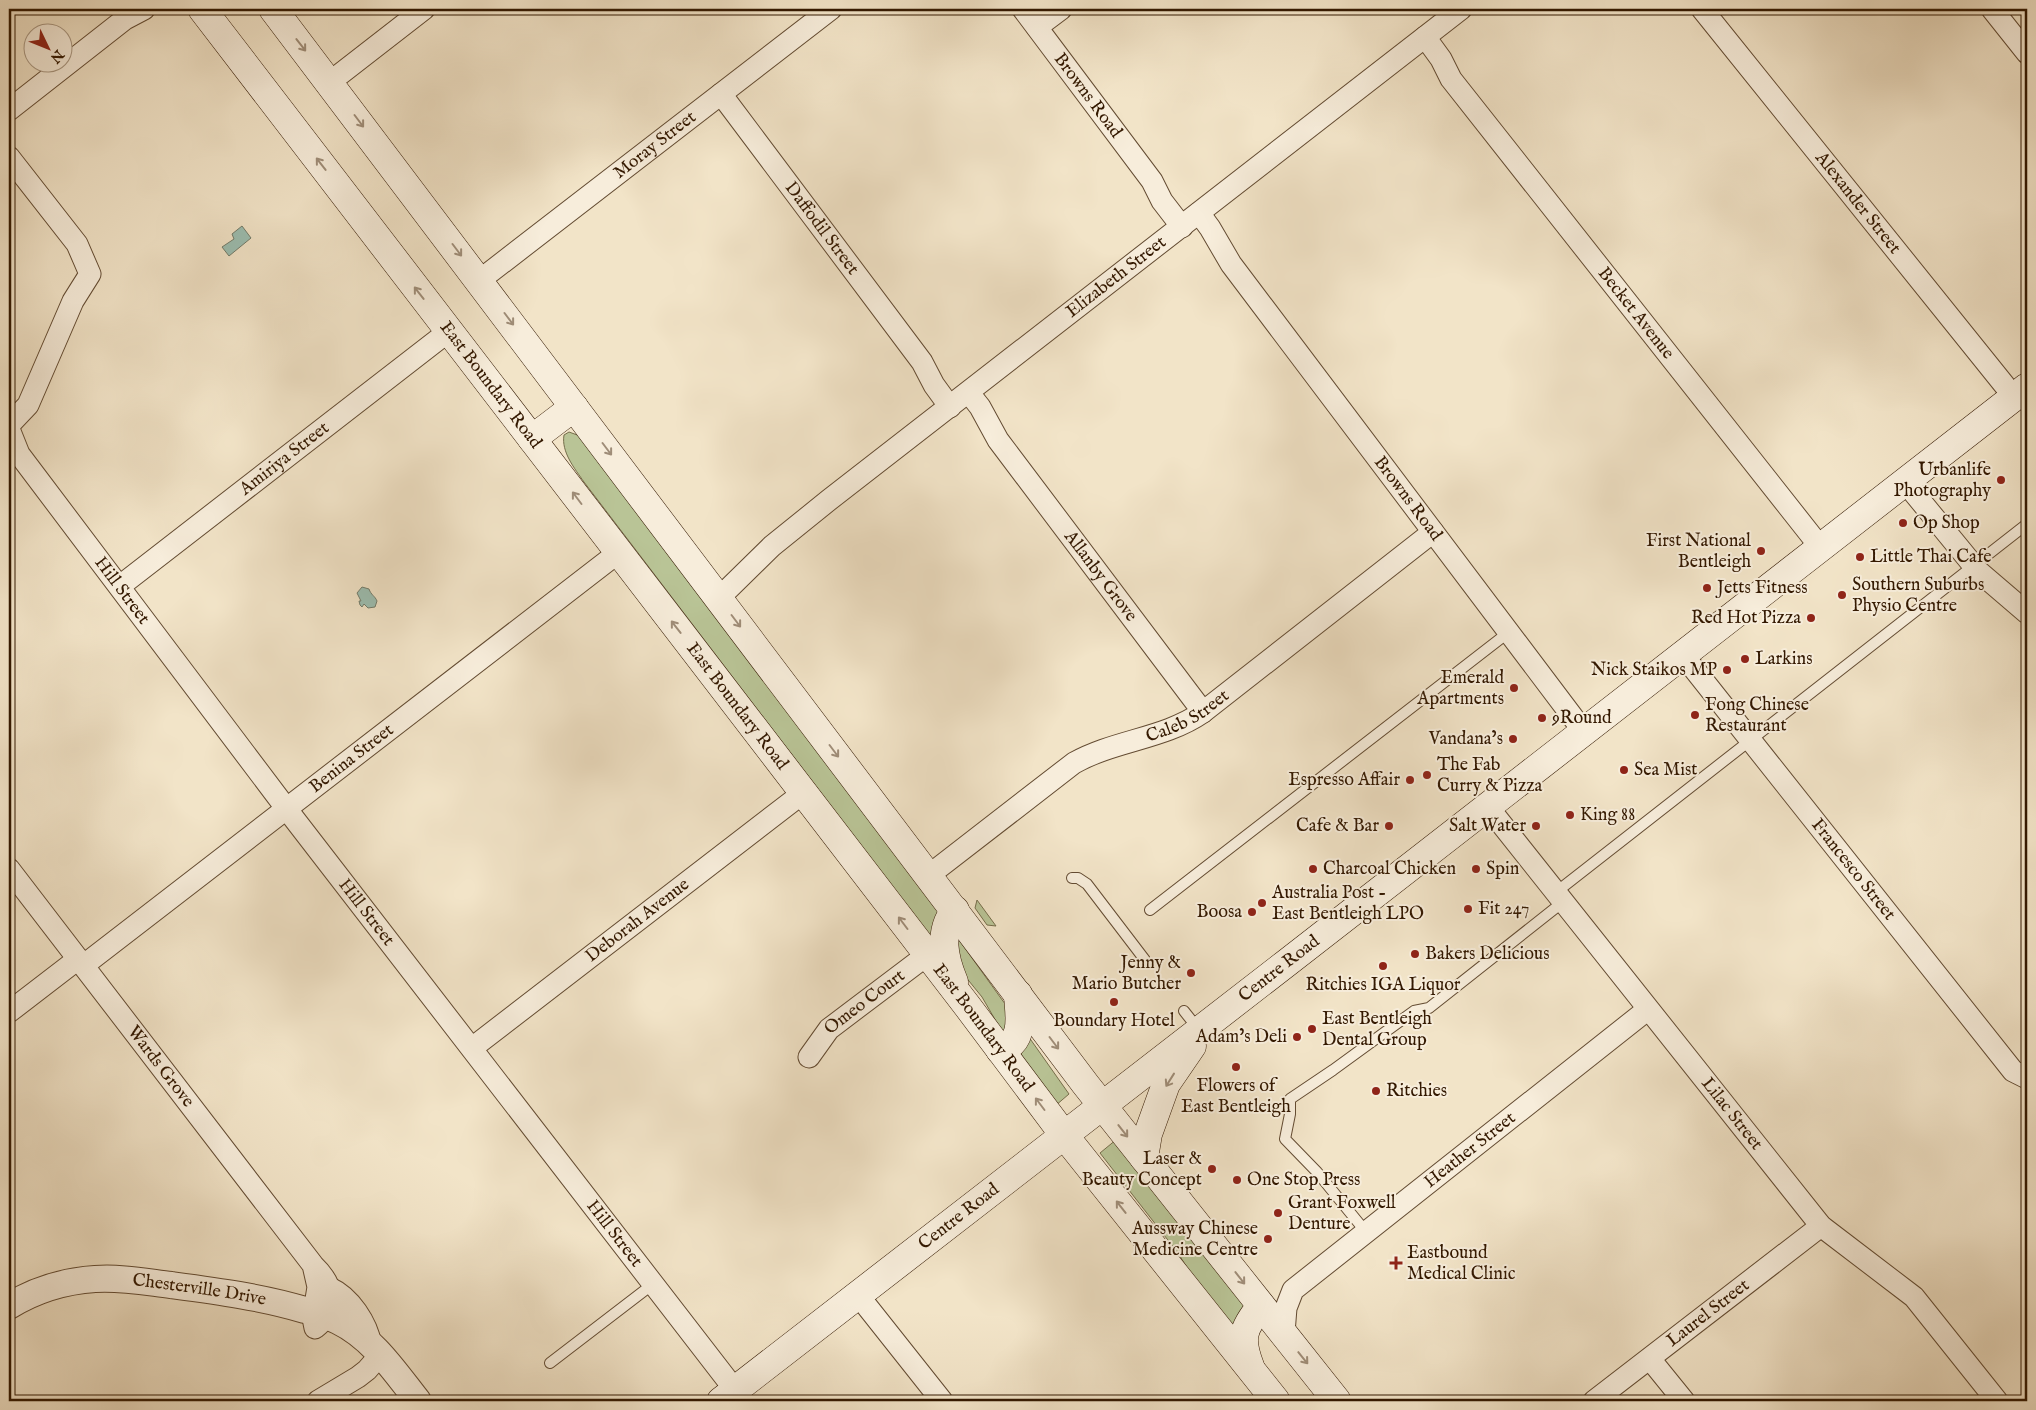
<svg xmlns="http://www.w3.org/2000/svg" width="2036" height="1410" font-family="'IM FELL English',serif">
	<rect width="100%" height="100%" fill="#f2e4c8"/>
	<filter id="stains"><feTurbulence type="fractalNoise" baseFrequency=".004" numOctaves="4"/><feColorMatrix values="0 0 0 0 .2 0 0 0 0 .09 0 0 0 0 .02 0 0 0 .5 -.17"/></filter>
	<radialGradient id="worn" r=".72"><stop offset=".6" stop-color="#630" stop-opacity="0"/><stop offset="1" stop-color="#630" stop-opacity=".3"/></radialGradient>
	<!-- green -->
	<path fill="#b9c496" stroke="#766e4b" d="M 569,432 L 580,436 L 941,908 L 937,945 L 584,482 C 575,469 561,452 564,435 Z
		M 977,900 L 996,926 L 987,925 L 975,908 Z
		M 954,933 L 1013,1015 L 1004,1035 L 982,997 L 960,970 Z
		M 1026,1033 L 1069,1094 L 1055,1106 L 1015,1056 Z
		M 1117,1139 L 1248,1303 L 1236,1330 L 1209,1303 L 1178,1253 L 1100,1153 Z"/>
	<!-- water -->
	<path fill="#9cbfb2" stroke="#727c6b" d="M 242,226 L 251,238 L 229,256 L 222,247 L 234,239 L 232,234 Z
		M 362,587 L 369,589 C 371,595 375,596 377,601 L 375,607 L 368,608 L 364,604 L 362,607 L 360,605 L 359,601 L 361,601 L 357,593 Z"/>
	<g fill="none" stroke-linecap="round" stroke-linejoin="round">
		<defs>
			<path id="service" d="M 1072,878 L 1078,878 L 1087,884 L 1145,960
				M 1555,893 L 2027,524
				M 1150,910 L 1509,632
				M 1184,1011 L 1199,1030
				M 1366,1232 L 1317,1172 L 1285,1139 L 1290,1114 L 1290,1099 L 1333,1070 L 1414,1011 L 1429,1008 L 1563,902
				M 550,1363 L 653,1284"/>
			<g id="minor">
				<path id="s1" d="M 1023,9 L 1152,181 L 1162,201 L 1182,227"/>
				<path id="s2" d="M 1702,9 L 2014,397"/>
				<path d="M 1992,9 L 2027,53"/>
				<path d="M 1037,27 L 1061,9"/>
				<path id="s3" d="M 1425,37 L 1441,59 L 1451,79 L 1821,548"/>
				<path d="M 330,82 L 424,9"/>
				<path id="s4" d="M 721,94 L 922,362 L 934,385 L 950,407"/>
				<path d="M 9,110 L 125,19 L 144,9"/>
				<path d="M 9,157 L 77,244 L 90,274 L 73,301 L 28,405 L 9,425"/>
				<path id="s5" d="M 1199,213 L 1210,228 L 1231,264 L 1584,732"/>
				<path id="s6" d="M 480,280 L 831,9"/>
				<path id="s7" d="M 969,393 L 980,407 L 998,440 L 1203,712"/>
				<path id="s8" d="M 9,429 L 19,454 L 292,816 L 735,1390"/>
				<path d="M 1905,482 L 1978,571 L 2027,613"/>
				<path id="s9" d="M 120,586 L 449,331"/>
				<path id="s10" d="M 719,598 L 772,546 L 829,500 L 1461,9"/>
				<path id="s11" d="M 1683,655 L 2013,1071 L 2027,1078"/>
				<path id="s12" d="M 1488,807 L 1821,1226 L 1914,1297 L 1997,1401"/>
				<path id="s13" d="M 9,869 L 313,1265 C 334,1285 339,1308 315,1328 L 313,1318 L 318,1287 L 313,1265"/>
				<path id="s14" d="M 928,876 L 1074,763 C 1115,740 1164,739 1203,712 L 1433,532"/>
				<path id="s15" d="M 84,965 L 619,552"/>
				<path d="M 9,1012 L 78,959"/>
				<path id="s16" d="M 472,1048 L 803,793"/>
				<path id="s17" d="M 809,1057 L 829,1029 L 927,955"/>
				<path d="M 330,1288 C 350,1297 367,1323 371,1345"/>
				<path d="M 858,1295 L 942,1401"/>
				<path id="s18" d="M 1284,1333 L 1286,1308 L 1293,1290 L 1647,1010"/>
				<path d="M 1650,1359 L 1684,1401"/>
				<path d="M 318,1401 L 358,1377 L 367,1370 L 381,1354"/>
				<path id="s19" d="M 1594,1401 L 1821,1226"/>
			</g>
			<g id="tertiary">
				<path id="s20" d="M 9,1306 C 35,1290 64,1281 95,1279 C 120,1277 146,1282 171,1285 C 216,1291 262,1297 305,1310 C 316,1313 328,1316 338,1321 C 373,1338 395,1372 418,1401"/>
			</g>
			<g id="secondary">
				<path id="s21" d="M 202,9 L 968,1007 L 1064,1135 L 1276,1401"/>
				<path d="M 273,9 L 1086,1085 L 1337,1401"/>
				<path d="M 532,439 L 574,407"/>
				<path d="M 954,982 C 944,958 938,932 955,910"/>
				<path d="M 1000,1050 C 1026,1041 1019,1016 1018,994"/>
				<path d="M 1144,1158 L 1148,1134 L 1166,1084 L 1192,1046"/>
				<path d="M 1250,1366 C 1239,1338 1243,1328 1261,1306"/>
				<path id="s22" d="M 721,1401 C 1156,1063 1594,727 2027,387"/>
			</g>
		</defs>
		<!-- service casing -->
		<use href="#service" stroke="#634b32" stroke-width="12"/>
		<!-- minor casing -->
		<use href="#minor" stroke="#634b32" stroke-width="23"/>
		<!-- tertiary casing -->
		<use href="#tertiary" stroke="#634b32" stroke-width="28"/>
		<!-- secondary casing -->
		<use href="#secondary" stroke="#331800" stroke-width="29"/>
		<!-- service -->
		<use href="#service" stroke="#f7eddb" stroke-width="10"/>
		<!-- minor -->
		<use href="#minor" stroke="#f7eddb" stroke-width="21"/>
		<!-- tertiary -->
		<use href="#tertiary" stroke="#f7eddb" stroke-width="26"/>
		<!-- secondary -->
		<use href="#secondary" stroke="#f7eddb" stroke-width="28"/>
	</g>
	<!-- one-way arrows -->
	<defs><path id="oneway-shaft" d="M-6 0H5M1.5-3L5.5 0L1.5 3" fill="none" stroke-width="1.6" stroke-linecap="round" stroke-linejoin="round" transform="scale(1.25)"/></defs>
	<g stroke="#9f8d78">
		<use href="#oneway-shaft" transform="translate(301 45) rotate(52)"/>
		<use href="#oneway-shaft" transform="translate(359 121) rotate(53)"/>
		<use href="#oneway-shaft" transform="translate(321 164) rotate(-128)"/>
		<use href="#oneway-shaft" transform="translate(457 250) rotate(53)"/>
		<use href="#oneway-shaft" transform="translate(419 293) rotate(-128)"/>
		<use href="#oneway-shaft" transform="translate(509 319) rotate(53)"/>
		<use href="#oneway-shaft" transform="translate(607 449) rotate(53)"/>
		<use href="#oneway-shaft" transform="translate(577 498) rotate(-127)"/>
		<use href="#oneway-shaft" transform="translate(736 621) rotate(53)"/>
		<use href="#oneway-shaft" transform="translate(676 627) rotate(-128)"/>
		<use href="#oneway-shaft" transform="translate(834 751) rotate(53)"/>
		<use href="#oneway-shaft" transform="translate(903 923) rotate(-127)"/>
		<use href="#oneway-shaft" transform="translate(1054 1043) rotate(53)"/>
		<use href="#oneway-shaft" transform="translate(1170 1080) rotate(122)"/>
		<use href="#oneway-shaft" transform="translate(1040 1104) rotate(-127)"/>
		<use href="#oneway-shaft" transform="translate(1123 1131) rotate(52)"/>
		<use href="#oneway-shaft" transform="translate(1121 1207) rotate(-128)"/>
		<use href="#oneway-shaft" transform="translate(1240 1278) rotate(52)"/>
		<use href="#oneway-shaft" transform="translate(1303 1358) rotate(51)"/>
	</g>
	<!-- markers -->
	<g fill="#8f2418" stroke="#f7eddb" stroke-width="2">
		<circle cx="2001" cy="480" r="5"/>
		<circle cx="1903" cy="523" r="5"/>
		<circle cx="1761" cy="551" r="5"/>
		<circle cx="1860" cy="557" r="5"/>
		<circle cx="1707" cy="588" r="5"/>
		<circle cx="1842" cy="595" r="5"/>
		<circle cx="1811" cy="618" r="5"/>
		<circle cx="1745" cy="659" r="5"/>
		<circle cx="1727" cy="670" r="5"/>
		<circle cx="1514" cy="688" r="5"/>
		<circle cx="1695" cy="715" r="5"/>
		<circle cx="1542" cy="718" r="5"/>
		<circle cx="1513" cy="739" r="5"/>
		<circle cx="1624" cy="770" r="5"/>
		<circle cx="1427" cy="775" r="5"/>
		<circle cx="1410" cy="780" r="5"/>
		<circle cx="1570" cy="815" r="5"/>
		<circle cx="1389" cy="826" r="5"/>
		<circle cx="1536" cy="826" r="5"/>
		<circle cx="1313" cy="869" r="5"/>
		<circle cx="1476" cy="869" r="5"/>
		<circle cx="1262" cy="903" r="5"/>
		<circle cx="1468" cy="909" r="5"/>
		<circle cx="1252" cy="912" r="5"/>
		<circle cx="1415" cy="954" r="5"/>
		<circle cx="1383" cy="966" r="5"/>
		<circle cx="1191" cy="973" r="5"/>
		<circle cx="1114" cy="1002" r="5"/>
		<circle cx="1312" cy="1029" r="5"/>
		<circle cx="1297" cy="1037" r="5"/>
		<circle cx="1236" cy="1067" r="5"/>
		<circle cx="1376" cy="1091" r="5"/>
		<circle cx="1212" cy="1169" r="5"/>
		<circle cx="1237" cy="1180" r="5"/>
		<circle cx="1278" cy="1213" r="5"/>
		<circle cx="1268" cy="1239" r="5"/>
		<path d="M1393.5 1255.5h5v5h5v5h-5v5h-5v-5h-5v-5h5z"/>
	</g>
	<g text-anchor="middle" dominant-baseline="central" stroke-width="4" stroke-linejoin="round" paint-order="stroke">
		<!-- street labels -->
		<g font-size="18" fill="#331800" stroke="#f7eddb">
			<text stroke="none"><textPath href="#s1" startOffset="108">Browns Road</textPath></text>
			<text stroke="none"><textPath href="#s6" startOffset="221">Moray Street</textPath></text>
			<text stroke="none"><textPath href="#s2" startOffset="249">Alexander Street</textPath></text>
			<text stroke="none"><textPath href="#s4" startOffset="168">Daffodil Street</textPath></text>
			<text stroke="none"><textPath href="#s10" startOffset="511">Elizabeth Street</textPath></text>
			<text stroke="none"><textPath href="#s3" startOffset="348">Becket Avenue</textPath></text>
			<text stroke="none"><textPath href="#s21" startOffset="474">East Boundary Road</textPath></text>
			<text stroke="none"><textPath href="#s9" startOffset="208">Amiriya Street</textPath></text>
			<text stroke="none"><textPath href="#s5" startOffset="354">Browns Road</textPath></text>
			<text stroke="none"><textPath href="#s7" startOffset="226">Allanby Grove</textPath></text>
			<text stroke="none"><textPath href="#s8" startOffset="198">Hill Street</textPath></text>
			<text stroke="none"><textPath href="#s21" startOffset="879">East Boundary Road</textPath></text>
			<text stroke="none"><textPath href="#s14" startOffset="308">Caleb Street</textPath></text>
			<text stroke="none"><textPath href="#s15" startOffset="338">Benina Street</textPath></text>
			<text stroke="none"><textPath href="#s11" startOffset="274">Francesco Street</textPath></text>
			<text stroke="none"><textPath href="#s8" startOffset="602">Hill Street</textPath></text>
			<text stroke="none"><textPath href="#s16" startOffset="209">Deborah Avenue</textPath></text>
			<text stroke="none"><textPath href="#s22" startOffset="706">Centre Road</textPath></text>
			<text stroke="none"><textPath href="#s17" startOffset="79">Omeo Court</textPath></text>
			<text stroke="none"><textPath href="#s21" startOffset="1284">East Boundary Road</textPath></text>
			<text stroke="none"><textPath href="#s13" startOffset="249">Wards Grove</textPath></text>
			<text stroke="none"><textPath href="#s12" startOffset="392">Lilac Street</textPath></text>
			<text stroke="none"><textPath href="#s18" startOffset="270">Heather Street</textPath></text>
			<text stroke="none"><textPath href="#s22" startOffset="301">Centre Road</textPath></text>
			<text stroke="none"><textPath href="#s8" startOffset="1008">Hill Street</textPath></text>
			<text stroke="none"><textPath href="#s20" startOffset="196">Chesterville Drive</textPath></text>
			<text stroke="none"><textPath href="#s19" startOffset="144">Laurel Street</textPath></text>
		</g>
		<!-- poi labels -->
		<g font-size="18" fill="#331800" stroke="#f7eddb" text-anchor="start">
			<text x="1991" y="470" text-anchor="end">Urbanlife<tspan x="1991" dy="21">Photography</tspan></text>
			<text x="1913" y="523">Op Shop</text>
			<text x="1751" y="541" text-anchor="end">First National<tspan x="1751" dy="21">Bentleigh</tspan></text>
			<text x="1870" y="557">Little Thai Cafe</text>
			<text x="1852" y="585">Southern Suburbs<tspan x="1852" dy="21">Physio Centre</tspan></text>
			<text x="1717" y="588">Jetts Fitness</text>
			<text x="1801" y="618" text-anchor="end">Red Hot Pizza</text>
			<text x="1755" y="659">Larkins</text>
			<text x="1717" y="670" text-anchor="end">Nick Staikos MP</text>
			<text x="1504" y="678" text-anchor="end">Emerald<tspan x="1504" dy="21">Apartments</tspan></text>
			<text x="1705" y="705">Fong Chinese<tspan x="1705" dy="21">Restaurant</tspan></text>
			<text x="1552" y="718">9Round</text>
			<text x="1503" y="739" text-anchor="end">Vandana’s</text>
			<text x="1437" y="765">The Fab<tspan x="1437" dy="21">Curry &amp; Pizza</tspan></text>
			<text x="1634" y="770">Sea Mist</text>
			<text x="1400" y="780" text-anchor="end">Espresso Affair</text>
			<text x="1580" y="815">King 88</text>
			<text x="1379" y="826" text-anchor="end">Cafe &amp; Bar</text>
			<text x="1526" y="826" text-anchor="end">Salt Water</text>
			<text x="1323" y="869">Charcoal Chicken</text>
			<text x="1486" y="869">Spin</text>
			<text x="1272" y="893">Australia Post -<tspan x="1272" dy="21">East Bentleigh LPO</tspan></text>
			<text x="1478" y="909">Fit 247</text>
			<text x="1242" y="912" text-anchor="end">Boosa</text>
			<text x="1425" y="954">Bakers Delicious</text>
			<text x="1181" y="963" text-anchor="end">Jenny &amp;<tspan x="1181" dy="21">Mario Butcher</tspan></text>
			<text x="1383" y="985" text-anchor="middle">Ritchies IGA Liquor</text>
			<text x="1322" y="1019">East Bentleigh<tspan x="1322" dy="21">Dental Group</tspan></text>
			<text x="1114" y="1021" text-anchor="middle">Boundary Hotel</text>
			<text x="1287" y="1037" text-anchor="end">Adam’s Deli</text>
			<text x="1236" y="1086" text-anchor="middle">Flowers of<tspan x="1236" dy="21">East Bentleigh</tspan></text>
			<text x="1386" y="1091">Ritchies</text>
			<text x="1202" y="1159" text-anchor="end">Laser &amp;<tspan x="1202" dy="21">Beauty Concept</tspan></text>
			<text x="1247" y="1180">One Stop Press</text>
			<text x="1288" y="1203">Grant Foxwell<tspan x="1288" dy="21">Denture</tspan></text>
			<text x="1258" y="1229" text-anchor="end">Aussway Chinese<tspan x="1258" dy="21">Medicine Centre</tspan></text>
			<text x="1407" y="1253">Eastbound<tspan x="1407" dy="21">Medical Clinic</tspan></text>
		</g>
	</g>
	<!-- margin -->
	<rect width="2036" height="1410" fill="none" stroke="#f2e4c8" stroke-width="30"/>
	<rect x="10" y="10" width="2016" height="1390" fill="none" stroke="#331800" stroke-width="2.5"/>
	<rect x="15" y="15" width="2006" height="1380" fill="none" stroke="#331800"/>
	<!-- north arrow -->
	<g transform="translate(48 48) rotate(133)"><circle r="24" fill="#f7eddb" stroke="#a99883"/>
	<path d="M0-4L9 19L0 12L-9 19Z" fill="#8f2418"/>
	<text y="-8" font-size="14" font-weight="bold" text-anchor="middle" fill="#331800">N</text>
	</g>
	<rect width="100%" height="100%" filter="url(#stains)"/>
	<rect width="100%" height="100%" fill="url(#worn)"/>
</svg>
